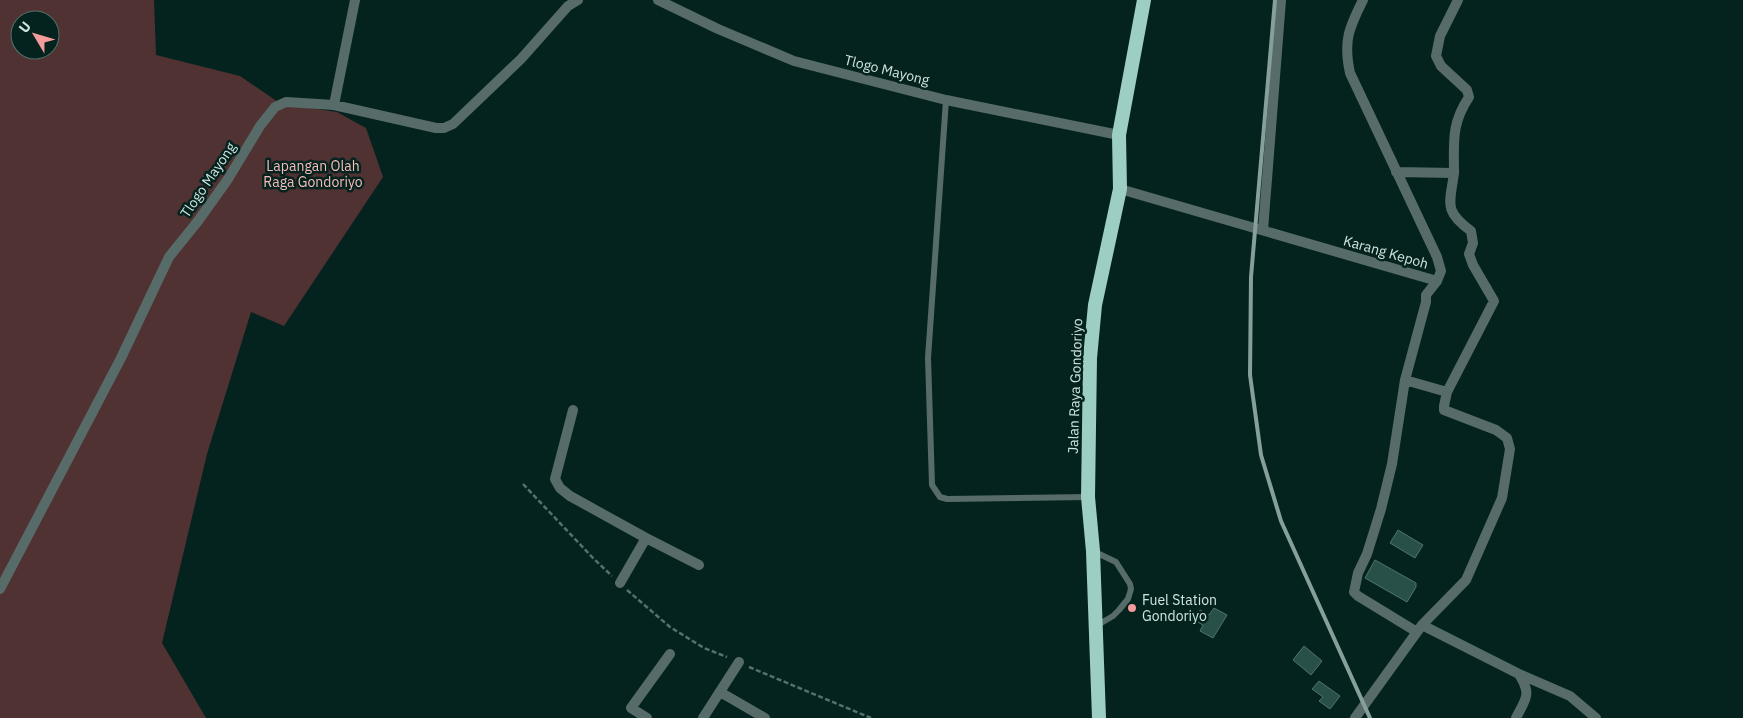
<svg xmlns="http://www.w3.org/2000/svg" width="1743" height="718" font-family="'IBM Plex Sans',sans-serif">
	<rect width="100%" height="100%" fill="#04231e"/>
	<!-- green -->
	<path fill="#503232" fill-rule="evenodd" d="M 0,0 L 154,0 L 156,55 L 240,76 L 281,104 L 337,112 L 366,128 L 383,177 L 284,326 L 251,312 L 207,454 L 162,643 L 206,718 L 0,718 ZM 20,20 L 50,20 L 50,50 L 20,50 Z"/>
	<!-- building -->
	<path fill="#284f48" stroke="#4d756d" d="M 1398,530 L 1423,545 L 1415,558 L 1390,543 Z
		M 1375,560 L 1416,583 L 1416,587 L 1407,602 L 1365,578 Z
		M 1214,608 L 1227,615 L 1213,638 L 1200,631 L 1203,625 L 1194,620 L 1200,610 L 1209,615 Z
		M 1304,646 L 1322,661 L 1311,675 L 1293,660 Z
		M 1319,681 L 1340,696 L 1330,709 L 1319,701 L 1323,697 L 1312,689 Z"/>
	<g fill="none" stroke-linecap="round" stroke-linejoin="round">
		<!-- path -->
		<path stroke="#56716d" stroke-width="2.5" stroke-dasharray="5 2.5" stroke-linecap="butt" d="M 523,484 L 593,558 L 612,576
			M 627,590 L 670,627 L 704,648 L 727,657
			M 749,667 L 871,718"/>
		<!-- service -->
		<path stroke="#576c68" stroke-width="6" d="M 946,100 L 928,358 L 932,485 L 940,497 L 947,499 L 1088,497
			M 1093,551 L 1116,562 L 1130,584 L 1131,589 L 1128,599 L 1119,610 L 1113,616 L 1096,626"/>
		<!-- minor -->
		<path stroke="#576c68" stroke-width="10" d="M 658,0 L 718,29 L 794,61 L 946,100 L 1119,135
			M 334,105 L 355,0
			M 1396,172 L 1454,173 C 1454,142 1451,124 1469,97 L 1467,90 L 1441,66 L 1436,56 L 1440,36 L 1458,0
			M 1120,189 L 1437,281 L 1441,271 L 1437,257 L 1350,73 C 1343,41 1349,28 1363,0
			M 1263,230 L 1281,0
			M 1447,392 L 1494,301 L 1473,265 L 1469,254 L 1473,243 L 1471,231 C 1443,210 1450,204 1454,173
			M 573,410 L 555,479 L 560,488 L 570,496 L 646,538
			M 620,583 L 646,538 L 699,565
			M 0,589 L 121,358 L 169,257 L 198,221 L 228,179 L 260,126 L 275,107 L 286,102 L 334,105 L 436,128 L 444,128 L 453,124 L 521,59 L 568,6 L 578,0
			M 1422,625 L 1519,674 C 1532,695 1526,698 1516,718
			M 1417,632 L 1358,596 L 1354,592 L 1358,573 L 1367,554 L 1381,509 L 1392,464 L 1405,380 L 1426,302 L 1426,295 L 1437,281
			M 1519,674 L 1570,696 L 1596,718
			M 720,692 L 765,718
			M 647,718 L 631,708 L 670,654
			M 703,718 L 739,662
			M 1355,718 L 1422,625 L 1466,580 L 1502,498 L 1510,449 L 1507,438 L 1496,430 L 1444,410 L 1444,406 L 1447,392 L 1405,380"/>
		<!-- trunk -->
		<path stroke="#9ccec4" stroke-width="14" d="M 1099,718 L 1093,551 L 1088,497 L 1090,358 L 1095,305 L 1120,189 L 1119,135 L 1144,0"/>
		<!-- rail -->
		<path stroke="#869f9a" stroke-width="4" d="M 1275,0 L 1251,277 L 1250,375 L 1261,455 L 1281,521 L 1370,718"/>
	</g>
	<!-- markers -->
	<circle fill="#f59b9b" stroke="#04231e" stroke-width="2" cx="1132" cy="608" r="5"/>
	<g text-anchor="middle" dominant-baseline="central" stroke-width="5" stroke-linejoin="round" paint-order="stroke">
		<!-- street labels -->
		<g font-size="14" fill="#cfe4e0" stroke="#04231e">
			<text transform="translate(887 70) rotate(14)">Tlogo Mayong</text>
			<text transform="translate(208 180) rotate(-56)">Tlogo Mayong</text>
			<text transform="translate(1386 252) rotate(16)">Karang Kepoh</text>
			<text transform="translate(1075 386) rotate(-88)">Jalan Raya Gondoriyo</text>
		</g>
		<!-- park labels -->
		<g font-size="14" fill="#f8bcbb" stroke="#04231e">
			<text x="313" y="166">Lapangan Olah<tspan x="313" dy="16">Raga Gondoriyo</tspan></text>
		</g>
		<!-- poi labels -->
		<g font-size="14" fill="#cfe4e0" stroke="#04231e" text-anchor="start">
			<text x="1142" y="600">Fuel Station<tspan x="1142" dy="16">Gondoriyo</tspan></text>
		</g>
	</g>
	<!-- north arrow -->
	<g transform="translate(35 35) rotate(308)"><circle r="24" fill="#04231e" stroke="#55706c"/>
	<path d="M0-4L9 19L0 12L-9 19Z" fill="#f59b9b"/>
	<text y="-8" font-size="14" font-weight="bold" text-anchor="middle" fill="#cfe4e0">U</text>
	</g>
</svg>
